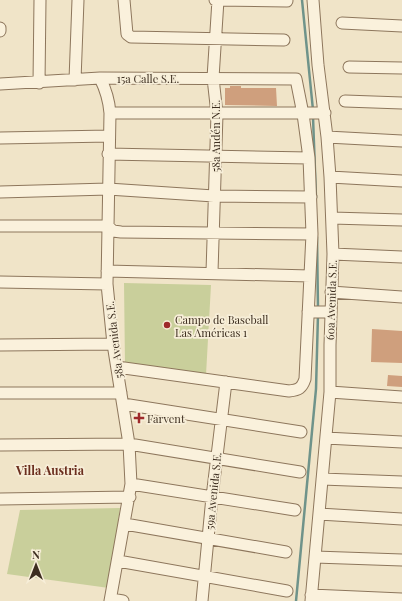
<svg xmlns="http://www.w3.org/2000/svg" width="402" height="601" font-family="'Playfair Display',serif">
	<rect width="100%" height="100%" fill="#f0e4c8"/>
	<!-- green -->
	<path fill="#c9cf9b" d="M 124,283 L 211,285 L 206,375 L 125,365 Z
		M 120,508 L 109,588 L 7,574 L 20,510 Z"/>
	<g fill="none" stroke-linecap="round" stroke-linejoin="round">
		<!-- stream -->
		<path stroke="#6f938a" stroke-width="2.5" d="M 302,0 L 313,110
			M 313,117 L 316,198
			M 317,237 L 318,309
			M 296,601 L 316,389 L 318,314"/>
	</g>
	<!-- building -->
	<path fill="#cf9f7d" d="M 230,86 L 241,86 L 241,88 L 276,88 L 277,106 L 225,105 L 225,88 L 230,88 Z
		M 372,329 L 402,331 L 402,363 L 371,362 Z
		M 388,375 L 402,376 L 402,387 L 387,386 Z"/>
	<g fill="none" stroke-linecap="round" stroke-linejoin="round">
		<defs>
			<path id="minor" d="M 124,0 L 127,34 L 131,37 L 284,40
				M 215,0 L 287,1
				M 342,23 L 402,26
				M 0,31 L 0,28
				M 349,67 L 402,68
				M 100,78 C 106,90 109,100 110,113 L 107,284 L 113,344 L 129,444 L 131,484 L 110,601
				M 75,80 L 78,0
				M 39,83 L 40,0
				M 0,84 L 100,78 L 296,79 L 303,114 L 309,158 L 312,234 L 305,379 C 302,388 299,390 289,391 L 117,367
				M 345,101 L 402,103
				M 110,113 L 325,113
				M 327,137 L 402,141
				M 0,138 L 109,136
				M 108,154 L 309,158
				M 330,177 L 402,181
				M 0,192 L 108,189 L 214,196 L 311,197
				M 332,218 L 402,220
				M 0,226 L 108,226 L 113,231 L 121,232 L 312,234
				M 333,254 L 402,257
				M 107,271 L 310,276
				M 212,272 L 217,114 L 213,78 L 218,0
				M 0,282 L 107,284
				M 331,292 L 402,297
				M 308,312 L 331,312
				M 0,345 L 113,344
				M 330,392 L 402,397
				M 0,393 L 121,393
				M 123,404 L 301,432
				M 326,438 L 402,442
				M 0,445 L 129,444 L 300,472
				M 322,479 L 402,482
				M 131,484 L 295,510
				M 0,499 L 130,497
				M 319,514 L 402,519
				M 125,524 L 286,552
				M 315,557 L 402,560
				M 118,561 L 287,591
				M 311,595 L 402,599
				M 111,599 L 123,601
				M 202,601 L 212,497 L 226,382
				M 311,601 L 330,392 L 330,345 L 333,254 L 330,177 L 327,137 L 318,65 L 313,0"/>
		</defs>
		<!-- minor casing -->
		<use href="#minor" stroke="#8d765c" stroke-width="13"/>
		<!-- minor -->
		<use href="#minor" stroke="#faf1dc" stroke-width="11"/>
	</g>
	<!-- markers -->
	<g fill="#9e2a2b" stroke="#f7eed8" stroke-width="1.5">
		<circle cx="167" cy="325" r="4"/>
		<path d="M137 412h4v4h4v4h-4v4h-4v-4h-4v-4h4z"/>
	</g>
	<g text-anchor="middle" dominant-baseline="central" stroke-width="3.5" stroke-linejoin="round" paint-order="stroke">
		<!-- street labels -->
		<g font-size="11" fill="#3d2e20" stroke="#f7eed8">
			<text x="148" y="78">15a Calle S.E.</text>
			<text transform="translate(215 136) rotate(-90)">58a Andén N.E.</text>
			<text transform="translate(331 300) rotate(-88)">60a Avenida S.E.</text>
			<text transform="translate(114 340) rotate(-97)">58a Avenida S.E.</text>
			<text transform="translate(213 491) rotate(-84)">59a Avenida S.E.</text>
		</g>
		<!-- poi labels -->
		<g font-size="11" fill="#3d2e20" stroke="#f7eed8" text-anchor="start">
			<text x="175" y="319">Campo de Baseball<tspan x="175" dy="13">Las Américas 1</tspan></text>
			<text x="147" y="418">Farvent</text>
		</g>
		<!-- neighbourhood labels -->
		<g font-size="12" font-weight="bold" fill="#6b2e1e" stroke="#f7eed8">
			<text x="50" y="470">Villa Austria</text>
		</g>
	</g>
	<!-- north arrow -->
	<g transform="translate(36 565)" stroke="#f7eed8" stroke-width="3" paint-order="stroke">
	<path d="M0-3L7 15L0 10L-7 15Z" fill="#3d2e20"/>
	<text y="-6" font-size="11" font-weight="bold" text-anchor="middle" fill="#3d2e20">N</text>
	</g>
</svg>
